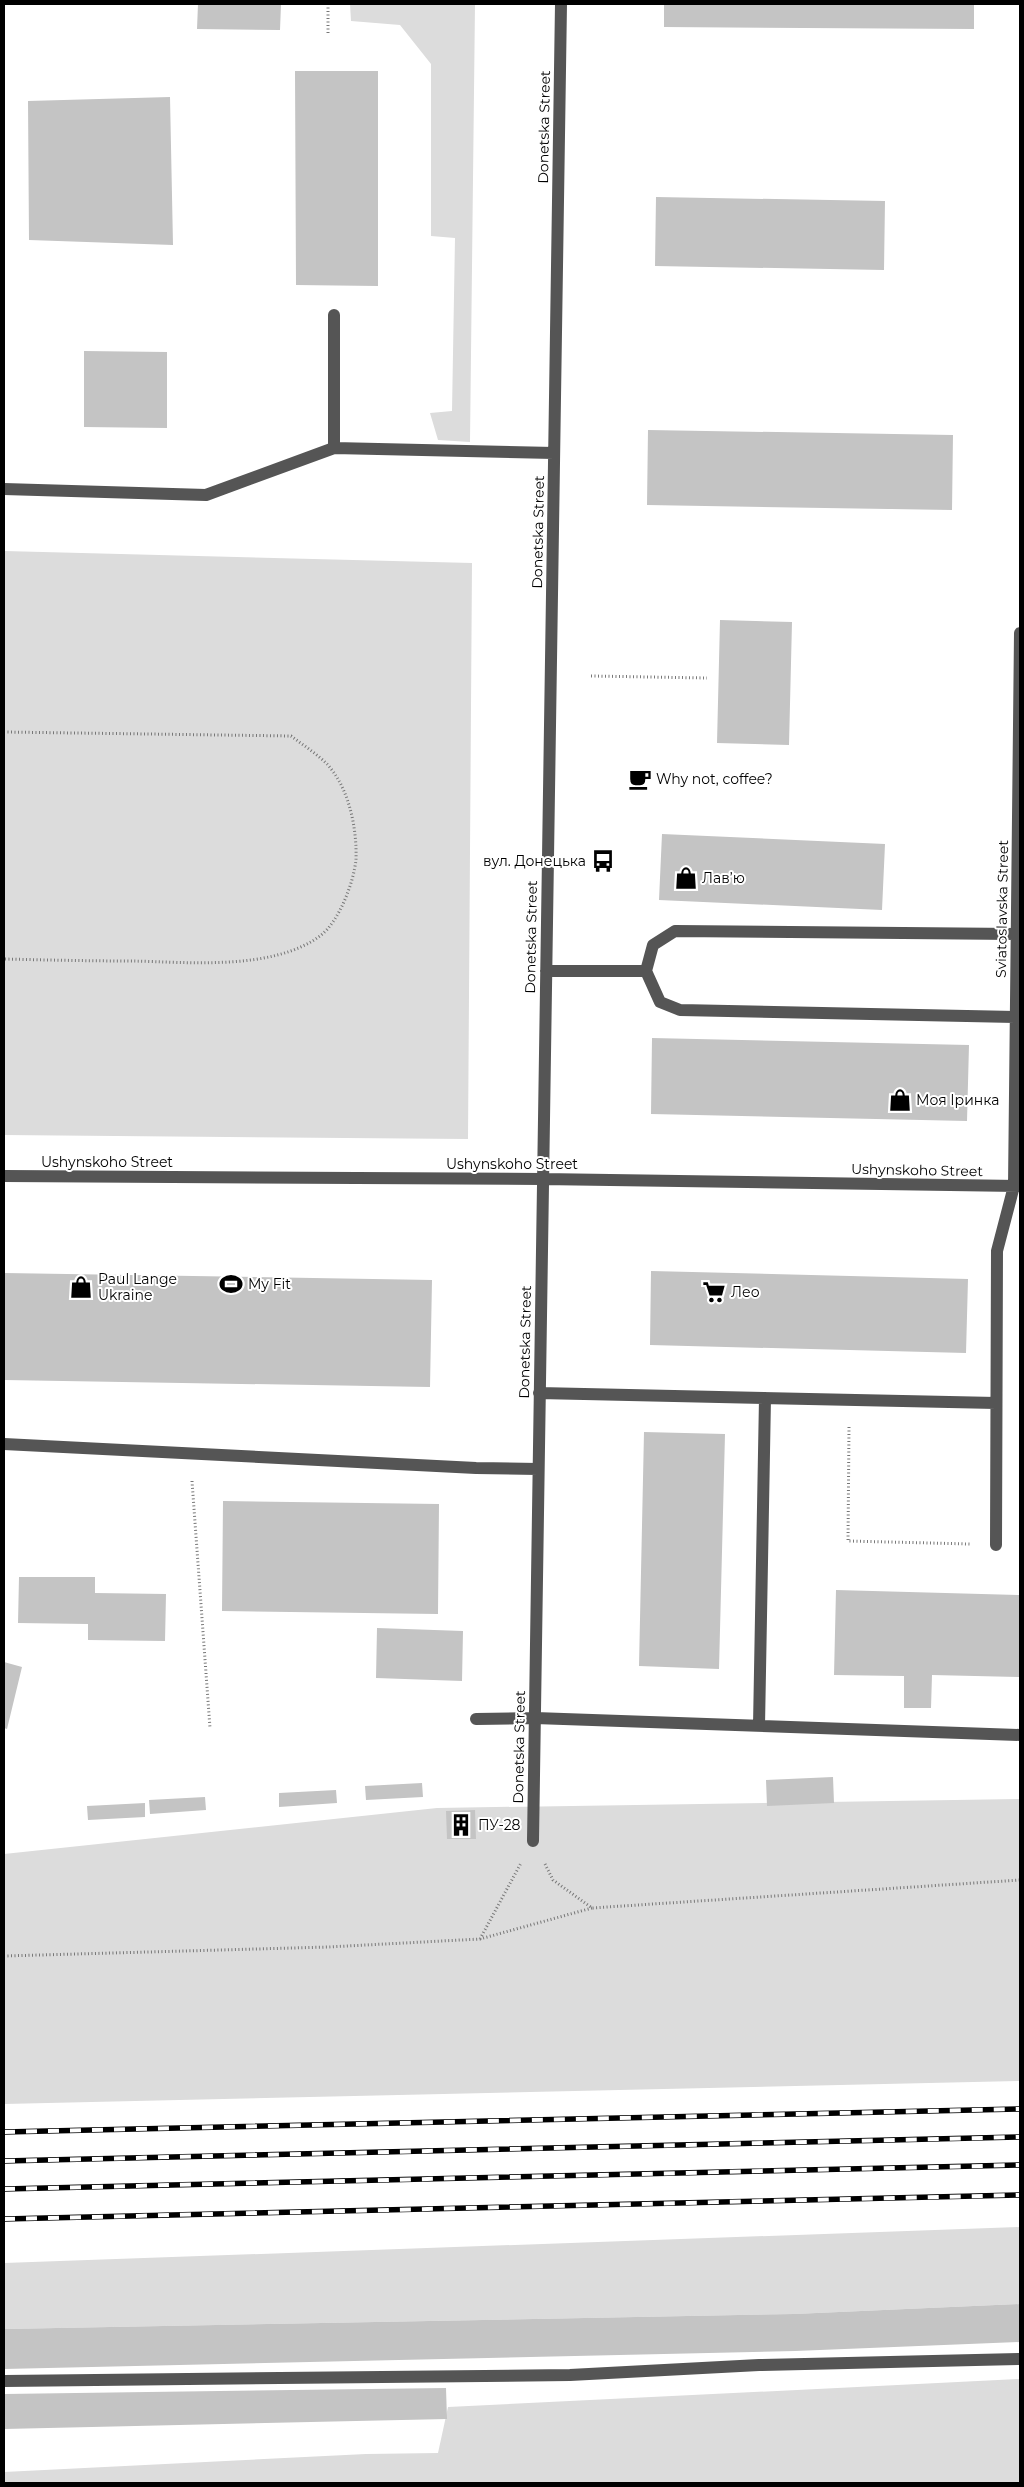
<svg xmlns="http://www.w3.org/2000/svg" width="1024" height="2487" font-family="Montserrat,sans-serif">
	<rect width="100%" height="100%" fill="#fff"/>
	<!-- green -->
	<path fill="#dcdcdc" d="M 350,4 L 475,4 L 470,442 L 438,440 L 430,413 L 452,411 L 455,238 L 431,236 L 431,64 L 400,25 L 351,21 Z
		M 4,551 L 472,563 L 468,1139 L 4,1135 Z
		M 1020,1799 L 1020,2081 L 4,2104 L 4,1854 L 437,1808 Z
		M 1020,2227 L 1020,2304 L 794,2314 L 4,2329 L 4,2263 Z
		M 1020,2379 L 1020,2483 L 4,2483 L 4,2472 L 366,2454 L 438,2453 L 448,2407 Z"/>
	<!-- building -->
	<path fill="#c4c4c4" d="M 198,4 L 281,4 L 280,30 L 197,29 Z
		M 664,4 L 974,4 L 974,29 L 664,27 Z
		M 295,71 L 378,71 L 378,286 L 296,285 Z
		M 170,97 L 173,245 L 29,240 L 28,101 Z
		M 656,197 L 885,201 L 884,270 L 655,266 Z
		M 84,351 L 167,352 L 167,428 L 84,427 Z
		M 648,430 L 953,435 L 952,510 L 647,505 Z
		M 720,620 L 792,622 L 789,745 L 717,743 Z
		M 662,834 L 885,844 L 882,910 L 659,900 Z
		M 652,1038 L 969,1045 L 967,1121 L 651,1114 Z
		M 651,1271 L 968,1279 L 966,1353 L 650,1345 Z
		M 4,1273 L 432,1280 L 430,1387 L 4,1380 Z
		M 644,1432 L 725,1434 L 719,1669 L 639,1666 Z
		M 223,1501 L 439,1504 L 438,1614 L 222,1611 Z
		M 19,1577 L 95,1577 L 95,1593 L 166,1594 L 165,1641 L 88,1640 L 88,1624 L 18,1623 Z
		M 836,1590 L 1020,1595 L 1020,1677 L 932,1675 L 931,1708 L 904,1708 L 904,1676 L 834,1675 Z
		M 377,1628 L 463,1631 L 462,1681 L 376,1678 Z
		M 4,1662 L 22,1667 L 7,1729 L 4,1728 Z
		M 833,1777 L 834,1803 L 767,1806 L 766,1780 Z
		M 422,1783 L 423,1797 L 366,1800 L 365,1786 Z
		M 336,1790 L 337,1803 L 279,1807 L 279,1793 Z
		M 205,1797 L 206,1810 L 150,1814 L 149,1800 Z
		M 145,1803 L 145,1817 L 88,1820 L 87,1806 Z
		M 475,1810 L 476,1839 L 447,1839 L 446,1811 Z
		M 1020,2304 L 1020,2342 L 795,2351 L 4,2369 L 4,2329 L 794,2314 Z
		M 446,2388 L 447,2419 L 4,2429 L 4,2394 Z"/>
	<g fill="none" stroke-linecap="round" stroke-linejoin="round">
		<!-- path -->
		<path stroke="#777" stroke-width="3" stroke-dasharray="1 2.5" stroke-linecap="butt" d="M 328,4 L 328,35
			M 591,676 L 707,678
			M 4,732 L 291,736 C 303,745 317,754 327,764 C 349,788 357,828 356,859 C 354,882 339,922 320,936 C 272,971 188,962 132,961 C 89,961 47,960 4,959
			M 849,1427 L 848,1541 L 970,1544
			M 192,1481 L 210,1728
			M 545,1864 L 553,1880 L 592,1908 L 1020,1880
			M 480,1939 L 521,1863
			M 4,1956 L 328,1947 L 480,1939 L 592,1908"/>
		<!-- minor -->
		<path stroke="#555" stroke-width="12" d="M 334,448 L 334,315
			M 4,489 L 206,495 L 334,448 L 554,453
			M 546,971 L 646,971 L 660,1002 L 680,1010 L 1015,1017
			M 646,971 L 653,945 L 675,931 L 1016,934
			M 4,1176 L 542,1179 L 1020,1186
			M 539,1393 L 996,1403
			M 4,1444 L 476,1468 L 538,1469
			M 996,1545 L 997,1251 L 1014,1186 L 1020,633
			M 476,1719 L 535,1718 L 1020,1735
			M 759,1726 L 765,1398
			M 533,1841 L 561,4
			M 4,2381 L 570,2375 L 759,2365 L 1020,2359"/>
		<defs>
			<path id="rail" d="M 4,2132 L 1020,2109
				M 4,2161 L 1020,2137
				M 4,2189 L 1020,2165
				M 4,2219 L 1020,2195"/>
		</defs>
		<!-- rail casing -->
		<use href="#rail" stroke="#000" stroke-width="5.5"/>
		<!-- rail -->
		<use href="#rail" stroke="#fff" stroke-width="4" stroke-dasharray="11" stroke-linecap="butt"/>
	</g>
	<!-- icons -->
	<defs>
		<symbol id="cafe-bare" viewBox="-9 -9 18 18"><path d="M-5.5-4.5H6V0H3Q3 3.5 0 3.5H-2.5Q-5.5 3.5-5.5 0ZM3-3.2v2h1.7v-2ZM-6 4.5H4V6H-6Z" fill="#000" stroke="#fff" stroke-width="2.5" paint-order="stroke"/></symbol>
		<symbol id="bus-bare" viewBox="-9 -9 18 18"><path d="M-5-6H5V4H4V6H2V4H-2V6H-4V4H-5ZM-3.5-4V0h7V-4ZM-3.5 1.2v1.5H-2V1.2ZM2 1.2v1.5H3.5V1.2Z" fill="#000" stroke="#fff" stroke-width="2.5" paint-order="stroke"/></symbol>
		<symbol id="shop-bare" viewBox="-9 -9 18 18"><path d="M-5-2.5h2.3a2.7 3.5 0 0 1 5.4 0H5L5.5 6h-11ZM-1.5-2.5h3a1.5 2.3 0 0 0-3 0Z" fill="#000" stroke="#fff" stroke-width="2.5" paint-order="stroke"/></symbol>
		<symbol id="stadium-bare" viewBox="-9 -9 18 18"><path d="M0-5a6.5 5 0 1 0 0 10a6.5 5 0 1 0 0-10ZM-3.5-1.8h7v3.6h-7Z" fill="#000" stroke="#fff" stroke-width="2.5" paint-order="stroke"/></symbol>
		<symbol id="supermarket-bare" viewBox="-9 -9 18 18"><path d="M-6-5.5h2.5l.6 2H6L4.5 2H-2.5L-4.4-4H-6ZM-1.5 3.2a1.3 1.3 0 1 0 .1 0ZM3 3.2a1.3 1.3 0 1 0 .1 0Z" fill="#000" stroke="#fff" stroke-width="2.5" paint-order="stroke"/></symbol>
		<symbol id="building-bare" viewBox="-9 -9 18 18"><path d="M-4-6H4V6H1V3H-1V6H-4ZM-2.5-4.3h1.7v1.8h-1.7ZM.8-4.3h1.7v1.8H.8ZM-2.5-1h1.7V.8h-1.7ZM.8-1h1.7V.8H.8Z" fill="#000" stroke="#fff" stroke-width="2.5" paint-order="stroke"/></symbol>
	</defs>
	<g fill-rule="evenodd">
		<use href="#cafe-bare" x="624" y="763" width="32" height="32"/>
		<use href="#bus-bare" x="587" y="845" width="32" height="32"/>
		<use href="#shop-bare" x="670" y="862" width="32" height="32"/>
		<use href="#shop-bare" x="884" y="1084" width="32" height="32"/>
		<use href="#stadium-bare" x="215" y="1268" width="32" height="32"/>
		<use href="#shop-bare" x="65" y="1271" width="32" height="32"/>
		<use href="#supermarket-bare" x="698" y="1276" width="32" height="32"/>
		<use href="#building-bare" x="445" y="1809" width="32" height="32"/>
	</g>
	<g text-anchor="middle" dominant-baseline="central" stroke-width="4" stroke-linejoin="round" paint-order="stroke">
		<!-- street labels -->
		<g font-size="14" fill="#000" stroke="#fff">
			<text transform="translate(544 127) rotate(-89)">Donetska Street</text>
			<text transform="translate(538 532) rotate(-89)">Donetska Street</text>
			<text transform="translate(1002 909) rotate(-89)">Sviatoslavska Street</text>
			<text transform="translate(531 937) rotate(-89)">Donetska Street</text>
			<text x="107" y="1162">Ushynskoho Street</text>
			<text x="512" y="1164">Ushynskoho Street</text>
			<text transform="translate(917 1170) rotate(1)">Ushynskoho Street</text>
			<text transform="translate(525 1342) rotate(-89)">Donetska Street</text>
			<text transform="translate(519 1747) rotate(-89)">Donetska Street</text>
		</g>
		<!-- poi labels -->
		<g font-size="14" fill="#000" stroke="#fff" text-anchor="start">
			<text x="656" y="779">Why not, coffee?</text>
			<text x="586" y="861" text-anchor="end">вул. Донецька</text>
			<text x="702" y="878">Лав’ю</text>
			<text x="916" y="1100">Моя Іринка</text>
			<text x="98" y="1279">Paul Lange<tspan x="98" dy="16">Ukraine</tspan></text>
			<text x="248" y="1284">My Fit</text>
			<text x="731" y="1292">Лео</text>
			<text x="478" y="1825">ПУ-28</text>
		</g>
	</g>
	<!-- border -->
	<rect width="1024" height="2487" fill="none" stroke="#000000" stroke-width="10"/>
</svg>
